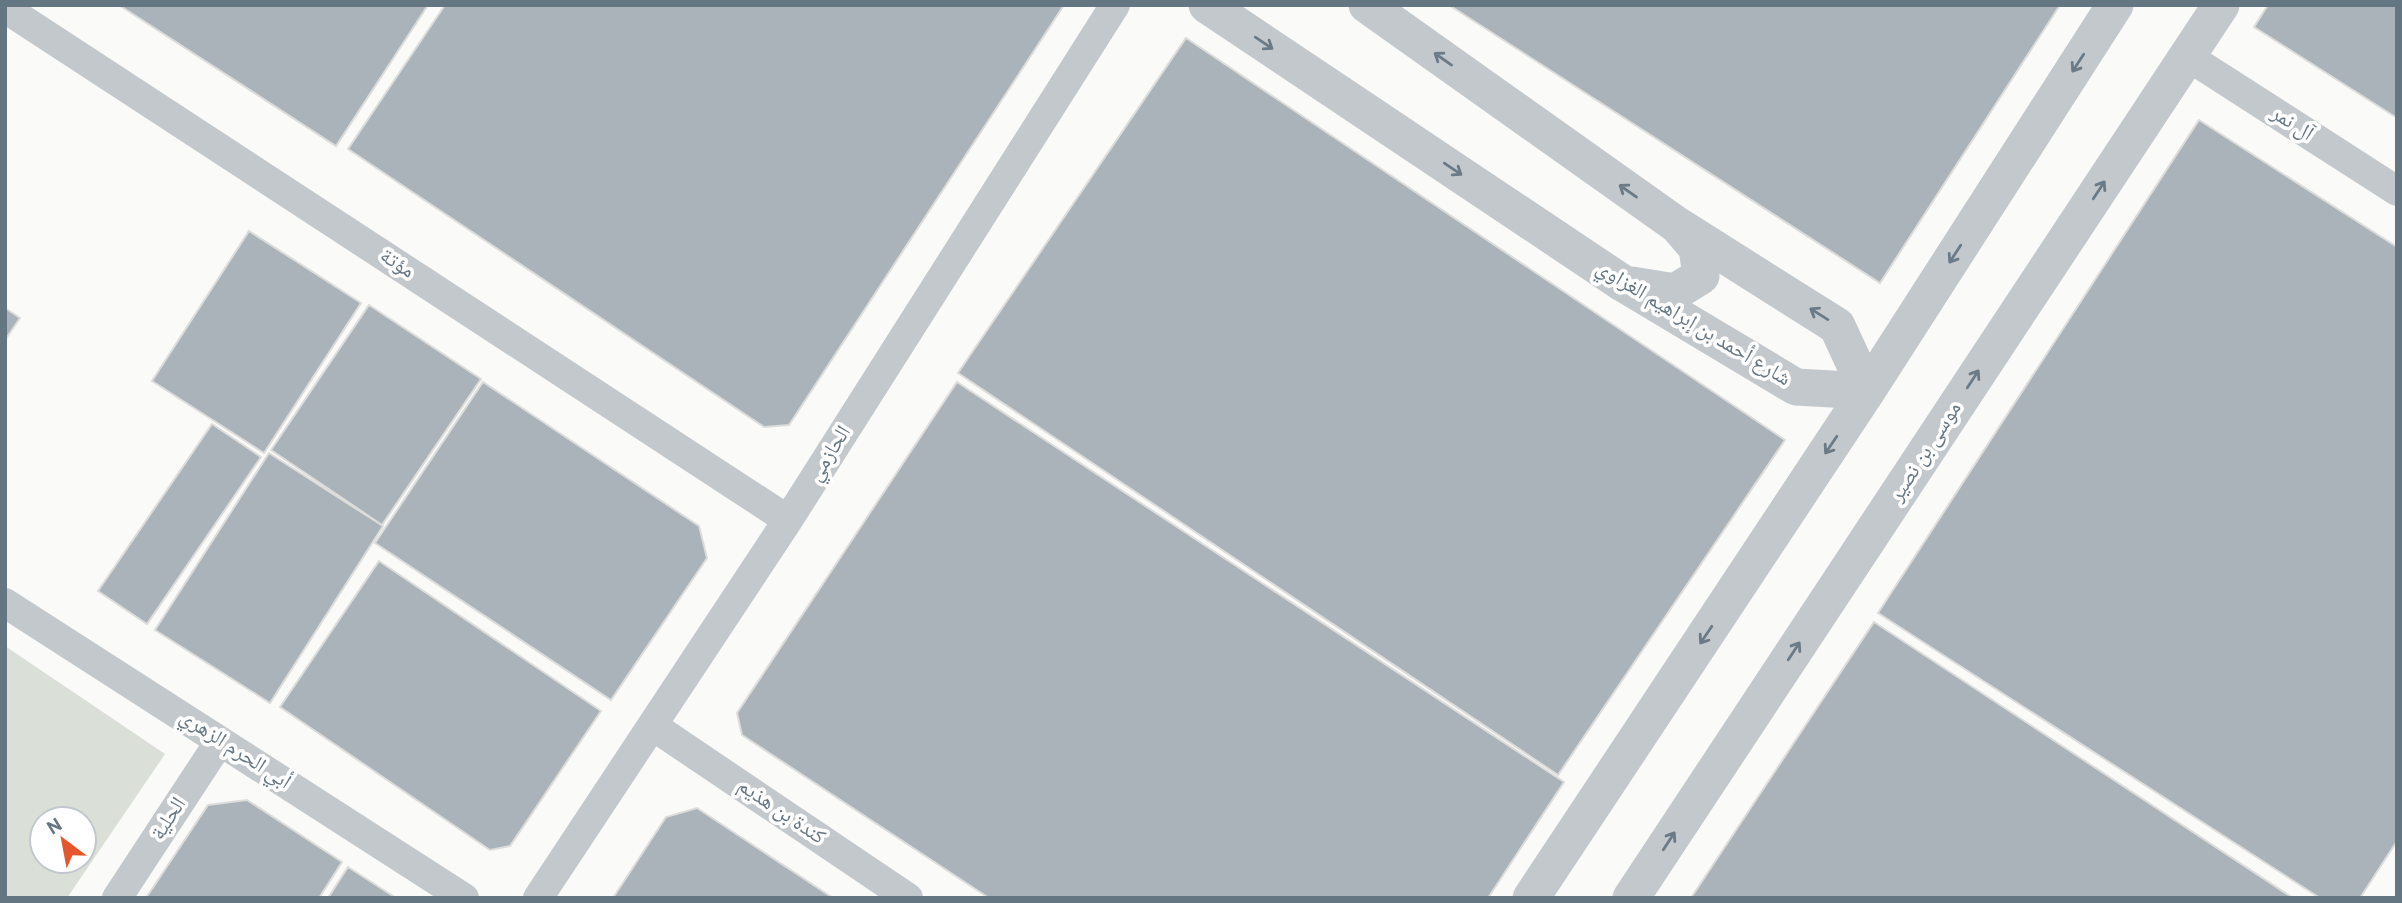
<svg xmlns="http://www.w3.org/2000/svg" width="2402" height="903" font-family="Overpass,'Noto Naskh Arabic',sans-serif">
	<rect width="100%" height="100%" fill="#fafaf8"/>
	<!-- garden -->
	<path fill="#dadfd7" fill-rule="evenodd" d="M 5,646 L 165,754 L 67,898 L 5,898 ZM 42,819 L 84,819 L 84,861 L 42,861 Z"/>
	<!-- building -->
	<path fill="#aab3b9" stroke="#dcdcda" stroke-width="2" d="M 119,5 L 428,5 L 336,146 Z
		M 445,5 L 1064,5 L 789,425 L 764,427 L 348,149 Z
		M 1449,5 L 2060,5 L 1880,283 Z
		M 2268,5 L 2397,5 L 2397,118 L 2254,27 Z
		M 1186,38 L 1785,440 L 1558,775 L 958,373 Z
		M 2199,120 L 2397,247 L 2397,841 L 2360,898 L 2320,898 L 1878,613 Z
		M 249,231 L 361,303 L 264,453 L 152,381 Z
		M 369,305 L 481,379 L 382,525 L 271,450 Z
		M 5,308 L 20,318 L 5,340 Z
		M 483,382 L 699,526 L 707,558 L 611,700 L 375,543 Z
		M 957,382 L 1564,782 L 1488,898 L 989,898 L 742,735 L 737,713 Z
		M 212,424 L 261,457 L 147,624 L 98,591 Z
		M 269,453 L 383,526 L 270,703 L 155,630 Z
		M 379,561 L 601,711 L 510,846 L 490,850 L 280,707 Z
		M 1874,622 L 2293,898 L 1691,898 Z
		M 247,800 L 342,862 L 319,898 L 146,898 L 208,805 Z
		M 697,808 L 833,898 L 613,898 L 666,817 Z
		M 348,867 L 396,898 L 328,898 Z"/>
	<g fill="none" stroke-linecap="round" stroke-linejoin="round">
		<!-- minor -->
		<path stroke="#c3c8cc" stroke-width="30" d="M 5,8 L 788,520
			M 2187,56 L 2397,191
			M 5,603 L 464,898
			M 653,726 L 908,898
			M 117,898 L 220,741
			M 538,898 L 788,520 L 1115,5"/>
		<!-- tertiary -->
		<path stroke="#c3c8cc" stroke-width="37" d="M 1207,5 L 1624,284 L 1796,387 L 1867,391 L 1837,326 L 1677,225 L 1367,5
			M 1632,285 L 1675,292 L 1701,276 L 1697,248 L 1678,226
			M 1531,898 L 1867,391 L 2115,5
			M 1631,898 L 2221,5"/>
	</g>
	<!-- one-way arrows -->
	<defs><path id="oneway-shaft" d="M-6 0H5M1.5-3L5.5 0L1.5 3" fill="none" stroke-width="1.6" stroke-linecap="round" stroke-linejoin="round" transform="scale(1.75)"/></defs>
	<g stroke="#6a7a87">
		<use href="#oneway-shaft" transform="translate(1264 43) rotate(34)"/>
		<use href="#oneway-shaft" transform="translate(1443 59) rotate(-145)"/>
		<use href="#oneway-shaft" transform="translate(2078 63) rotate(123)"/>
		<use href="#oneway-shaft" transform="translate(1453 169) rotate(34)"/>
		<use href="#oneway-shaft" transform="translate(2099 190) rotate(-57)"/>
		<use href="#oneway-shaft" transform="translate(1628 191) rotate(-145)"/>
		<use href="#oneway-shaft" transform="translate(1955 254) rotate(123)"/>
		<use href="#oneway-shaft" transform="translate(1819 314) rotate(-148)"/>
		<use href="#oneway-shaft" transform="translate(1973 379) rotate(-57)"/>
		<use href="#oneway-shaft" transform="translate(1831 445) rotate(124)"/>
		<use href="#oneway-shaft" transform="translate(1706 635) rotate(124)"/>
		<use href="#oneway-shaft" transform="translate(1794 651) rotate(-57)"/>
		<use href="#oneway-shaft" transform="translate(1669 841) rotate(-57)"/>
	</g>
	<g text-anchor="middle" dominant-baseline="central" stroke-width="7" stroke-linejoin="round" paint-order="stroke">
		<!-- street labels -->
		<g font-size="21" fill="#657683" stroke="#fff">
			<text transform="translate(2292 124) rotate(33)">آل نمر</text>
			<text transform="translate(397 264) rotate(33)">مؤتة</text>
			<text transform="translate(1693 324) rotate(31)">شارع أحمد بن إبراهيم الغزاوي</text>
			<text transform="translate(1926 452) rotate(-57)">موسى بن نصير</text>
			<text transform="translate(830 454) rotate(-58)">الحازمي</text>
			<text transform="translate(235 750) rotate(33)">أبي الحرم الزهري</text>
			<text transform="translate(781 812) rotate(34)">كندة بن هذيم</text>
			<text transform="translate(169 819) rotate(-57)">الحلية</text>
		</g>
	</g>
	<!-- border -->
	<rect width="2402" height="903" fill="none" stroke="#657683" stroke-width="14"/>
	<!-- north arrow -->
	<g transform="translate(63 840) rotate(328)"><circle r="33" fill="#ffffff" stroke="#c1c8cd" stroke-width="2"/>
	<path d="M0-5L12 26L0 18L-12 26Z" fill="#e4572e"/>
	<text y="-10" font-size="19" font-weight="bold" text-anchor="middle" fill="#657683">N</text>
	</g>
</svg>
